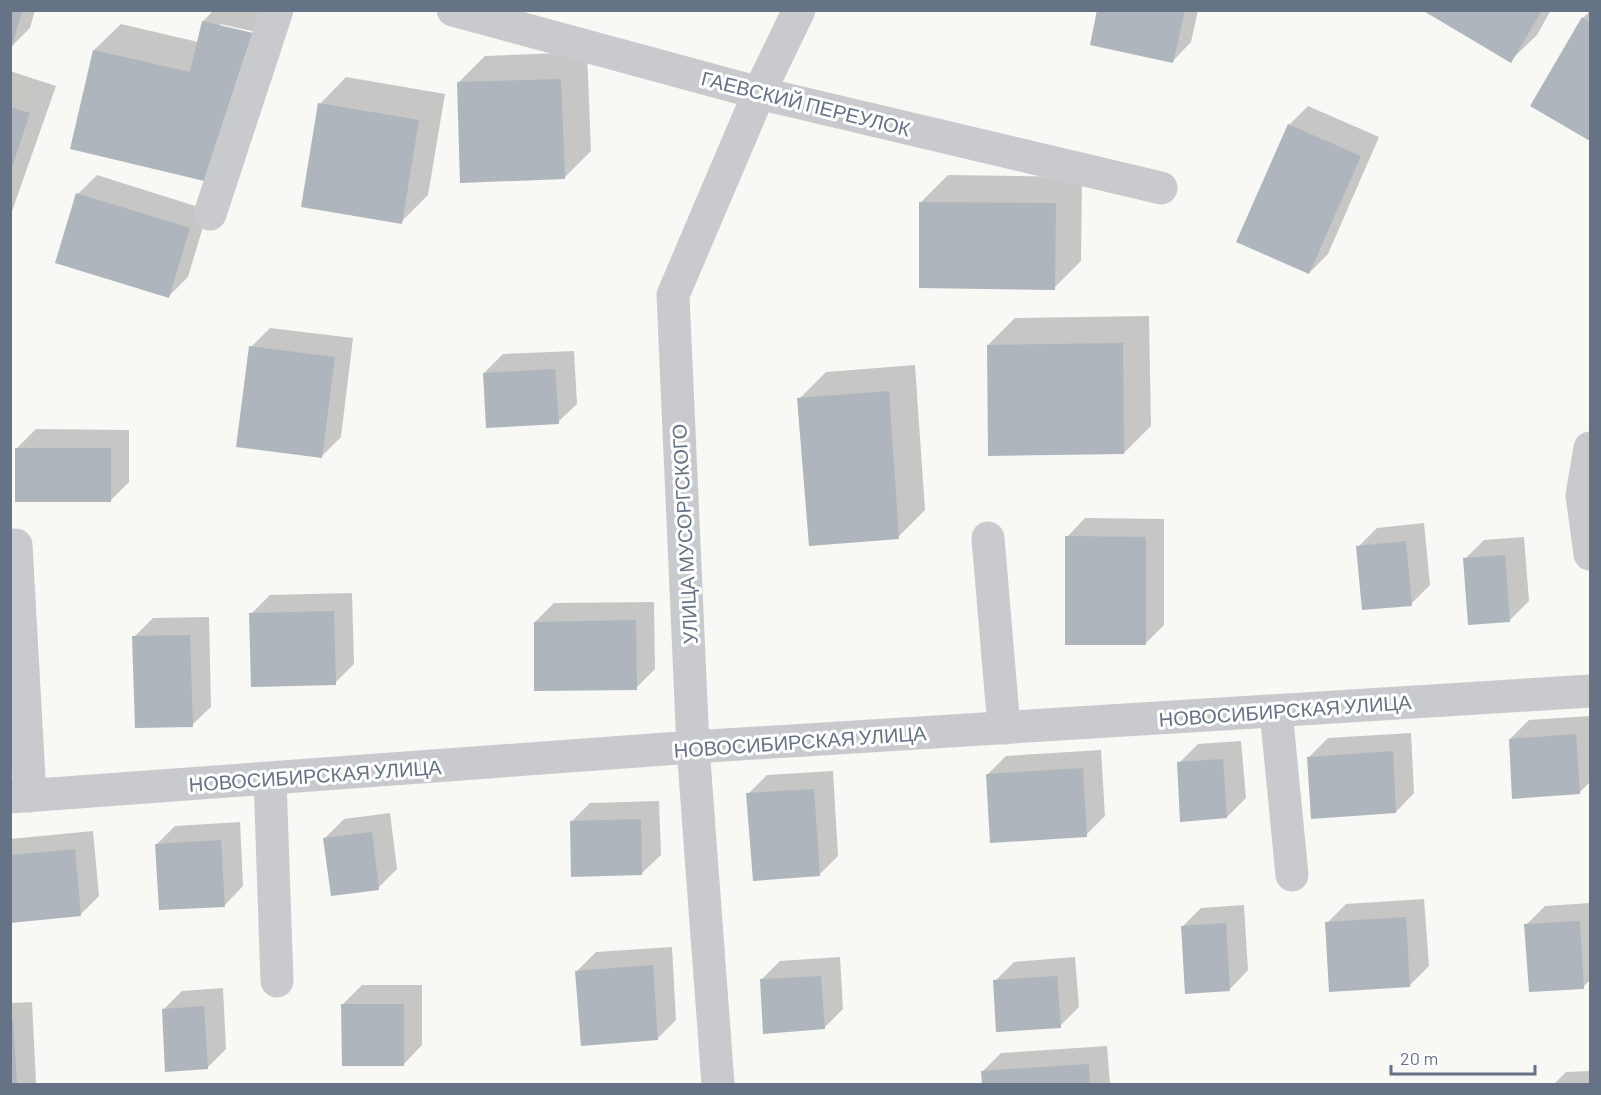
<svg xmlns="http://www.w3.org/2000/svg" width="1601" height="1095" font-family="Barlow,sans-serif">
	<rect width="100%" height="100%" fill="#f8f8f5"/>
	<!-- shadow -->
	<path fill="#0003" fill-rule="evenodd" d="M 10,10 L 35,10 L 30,28 L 11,47 Z
		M 214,10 L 278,10 L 243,156 L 94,50 L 121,24 L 198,42 L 203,21 ZM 220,24 L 260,33 L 260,36 L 220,27 Z
		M 1099,10 L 1198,10 L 1191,42 L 1173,61 Z
		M 1425,10 L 1551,10 L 1537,35 L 1510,61 Z
		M 1590,11 L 1590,139 L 1532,105 L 1583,18 Z
		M 587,52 L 591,151 L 564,178 L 458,83 L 485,56 Z
		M 10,71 L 56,86 L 10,217 Z
		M 346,77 L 445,94 L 428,195 L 401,222 L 320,104 Z
		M 1308,106 L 1379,137 L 1328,254 L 1309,273 L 1289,125 Z
		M 97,175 L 208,210 L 188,277 L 169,296 L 78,194 Z
		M 948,175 L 1082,177 L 1081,261 L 1054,288 L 921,202 Z
		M 1149,316 L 1151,426 L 1124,453 L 988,345 L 1015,318 Z
		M 270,328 L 353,338 L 341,437 L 322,456 L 251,347 Z
		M 574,351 L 577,404 L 558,422 L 484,373 L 503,354 Z
		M 915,365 L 925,510 L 898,537 L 799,399 L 826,372 Z
		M 36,429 L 129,430 L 129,482 L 110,501 L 17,448 Z
		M 1085,518 L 1164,519 L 1164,625 L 1145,644 L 1067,537 Z
		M 1424,523 L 1430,585 L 1411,604 L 1358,547 L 1377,528 Z
		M 1524,537 L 1529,601 L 1510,620 L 1465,559 L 1484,540 Z
		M 352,593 L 354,664 L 335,683 L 251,614 L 270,595 Z
		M 654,602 L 655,669 L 636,688 L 535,622 L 554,603 Z
		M 209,617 L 211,707 L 192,725 L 134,637 L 153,618 Z
		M 1590,716 L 1590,782 L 1579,793 L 1510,739 L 1529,720 Z
		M 1411,733 L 1414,793 L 1396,812 L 1309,757 L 1328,738 Z
		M 1241,741 L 1246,798 L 1227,817 L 1179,763 L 1198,744 Z
		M 1101,750 L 1105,816 L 1086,835 L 987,775 L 1006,756 Z
		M 833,771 L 838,856 L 819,875 L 748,794 L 767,775 Z
		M 659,801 L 661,855 L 642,873 L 571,822 L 590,803 Z
		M 390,813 L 397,869 L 378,888 L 325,838 L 344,819 Z
		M 240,822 L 243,886 L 225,905 L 157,844 L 175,826 Z
		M 93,831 L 99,896 L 80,915 L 10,921 L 10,839 Z
		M 1424,899 L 1429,966 L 1410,985 L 1327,923 L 1346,904 Z
		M 1590,903 L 1590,980 L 1583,987 L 1526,925 L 1545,906 Z
		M 1244,905 L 1248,970 L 1230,989 L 1182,927 L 1201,908 Z
		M 672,947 L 676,1020 L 657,1039 L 577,971 L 596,952 Z
		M 840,957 L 843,1009 L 824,1028 L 761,980 L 780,961 Z
		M 1075,957 L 1079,1007 L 1060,1026 L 995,981 L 1014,962 Z
		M 362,985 L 422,985 L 422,1045 L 404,1064 L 343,1004 Z
		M 223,988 L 226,1049 L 207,1068 L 163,1010 L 182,991 Z
		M 32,1002 L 36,1083 L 10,1084 L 10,1003 Z
		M 1107,1046 L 1110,1084 L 983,1084 L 982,1072 L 1001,1053 Z
		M 1590,1071 L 1590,1084 L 1554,1084 L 1566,1072 Z"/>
	<!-- building -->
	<path fill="#aeb5bc" d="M 10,10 L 22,10 L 11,51 L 10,51 Z
		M 1097,10 L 1185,10 L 1173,63 L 1090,45 Z
		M 1422,10 L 1542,10 L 1511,63 Z
		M 1582,17 L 1590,22 L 1590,141 L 1530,106 Z
		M 202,21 L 253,33 L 217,184 L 70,149 L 93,50 L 190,72 Z
		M 561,79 L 565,179 L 460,183 L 457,82 Z
		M 318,103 L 419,120 L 402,224 L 301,207 Z
		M 10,107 L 30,113 L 11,170 L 10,170 Z
		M 1288,124 L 1361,156 L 1309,274 L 1236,242 Z
		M 76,193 L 190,228 L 169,298 L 55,263 Z
		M 919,202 L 1056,203 L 1055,290 L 919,288 Z
		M 1123,343 L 1124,454 L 988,456 L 987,345 Z
		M 249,346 L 335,357 L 322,458 L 236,447 Z
		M 555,369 L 559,424 L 486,428 L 483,373 Z
		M 889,391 L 899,539 L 809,546 L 797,398 Z
		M 15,448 L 111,448 L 111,502 L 15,502 Z
		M 1065,536 L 1146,537 L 1146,645 L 1065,645 Z
		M 1406,541 L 1412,606 L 1362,610 L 1356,546 Z
		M 1505,555 L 1510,622 L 1468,625 L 1463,558 Z
		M 334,611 L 336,685 L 251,687 L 249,613 Z
		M 636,620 L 637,690 L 534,691 L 534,622 Z
		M 190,635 L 193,727 L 135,728 L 132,636 Z
		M 1576,734 L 1580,794 L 1512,799 L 1509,739 Z
		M 1393,751 L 1396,813 L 1311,819 L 1307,757 Z
		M 1223,759 L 1227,818 L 1180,822 L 1177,762 Z
		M 1083,768 L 1087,837 L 990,843 L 986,774 Z
		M 814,789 L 820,876 L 753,881 L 746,793 Z
		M 641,819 L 642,875 L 571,877 L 570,821 Z
		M 372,832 L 379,890 L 331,896 L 323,838 Z
		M 221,840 L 225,907 L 159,910 L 155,844 Z
		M 75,849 L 81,916 L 10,923 L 10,855 Z
		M 1406,917 L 1410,987 L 1329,992 L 1325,922 Z
		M 1580,921 L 1584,989 L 1529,992 L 1524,924 Z
		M 1226,923 L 1230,991 L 1185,994 L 1181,926 Z
		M 653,965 L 658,1040 L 581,1046 L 575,971 Z
		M 821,976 L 825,1029 L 763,1034 L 760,979 Z
		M 1057,976 L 1061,1028 L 996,1032 L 993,980 Z
		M 341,1004 L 404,1004 L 404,1066 L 342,1066 Z
		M 204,1006 L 208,1069 L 165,1072 L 162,1009 Z
		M 13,1020 L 17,1084 L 10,1084 L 10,1021 Z
		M 1089,1064 L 1090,1084 L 982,1084 L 981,1071 Z"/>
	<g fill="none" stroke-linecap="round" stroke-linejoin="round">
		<!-- minor -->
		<path stroke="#c8cace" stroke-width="33" d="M 453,10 L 759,93 L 1161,188
			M 210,214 L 277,10
			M 1590,448 L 1582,495 L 1590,554
			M 988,538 L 1004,728
			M 16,545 L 30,796
			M 1276,711 L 1292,875
			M 270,779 L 277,981
			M 10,797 L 693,747 L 1590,691
			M 718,1084 L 693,747 L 673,295 L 759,93 L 799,10"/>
	</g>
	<g text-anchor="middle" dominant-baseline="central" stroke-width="6" stroke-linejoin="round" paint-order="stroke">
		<!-- street labels -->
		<g font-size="20" fill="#667387" stroke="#fff">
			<text transform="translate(806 103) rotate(14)">ГАЕВСКИЙ ПЕРЕУЛОК</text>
			<text transform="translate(684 534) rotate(-93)">УЛИЦА МУСОРГСКОГО</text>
			<text transform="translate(1285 710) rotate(-4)">НОВОСИБИРСКАЯ УЛИЦА</text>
			<text transform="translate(800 741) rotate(-4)">НОВОСИБИРСКАЯ УЛИЦА</text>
			<text transform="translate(315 775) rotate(-4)">НОВОСИБИРСКАЯ УЛИЦА</text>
		</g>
	</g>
	<!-- border -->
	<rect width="1601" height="1095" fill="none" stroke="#667387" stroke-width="24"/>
	<!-- scale -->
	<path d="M1391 1065v9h144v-9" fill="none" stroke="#667387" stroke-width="3"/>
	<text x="1400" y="1065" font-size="18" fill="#667387" stroke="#ffffff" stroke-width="4.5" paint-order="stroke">20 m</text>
</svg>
